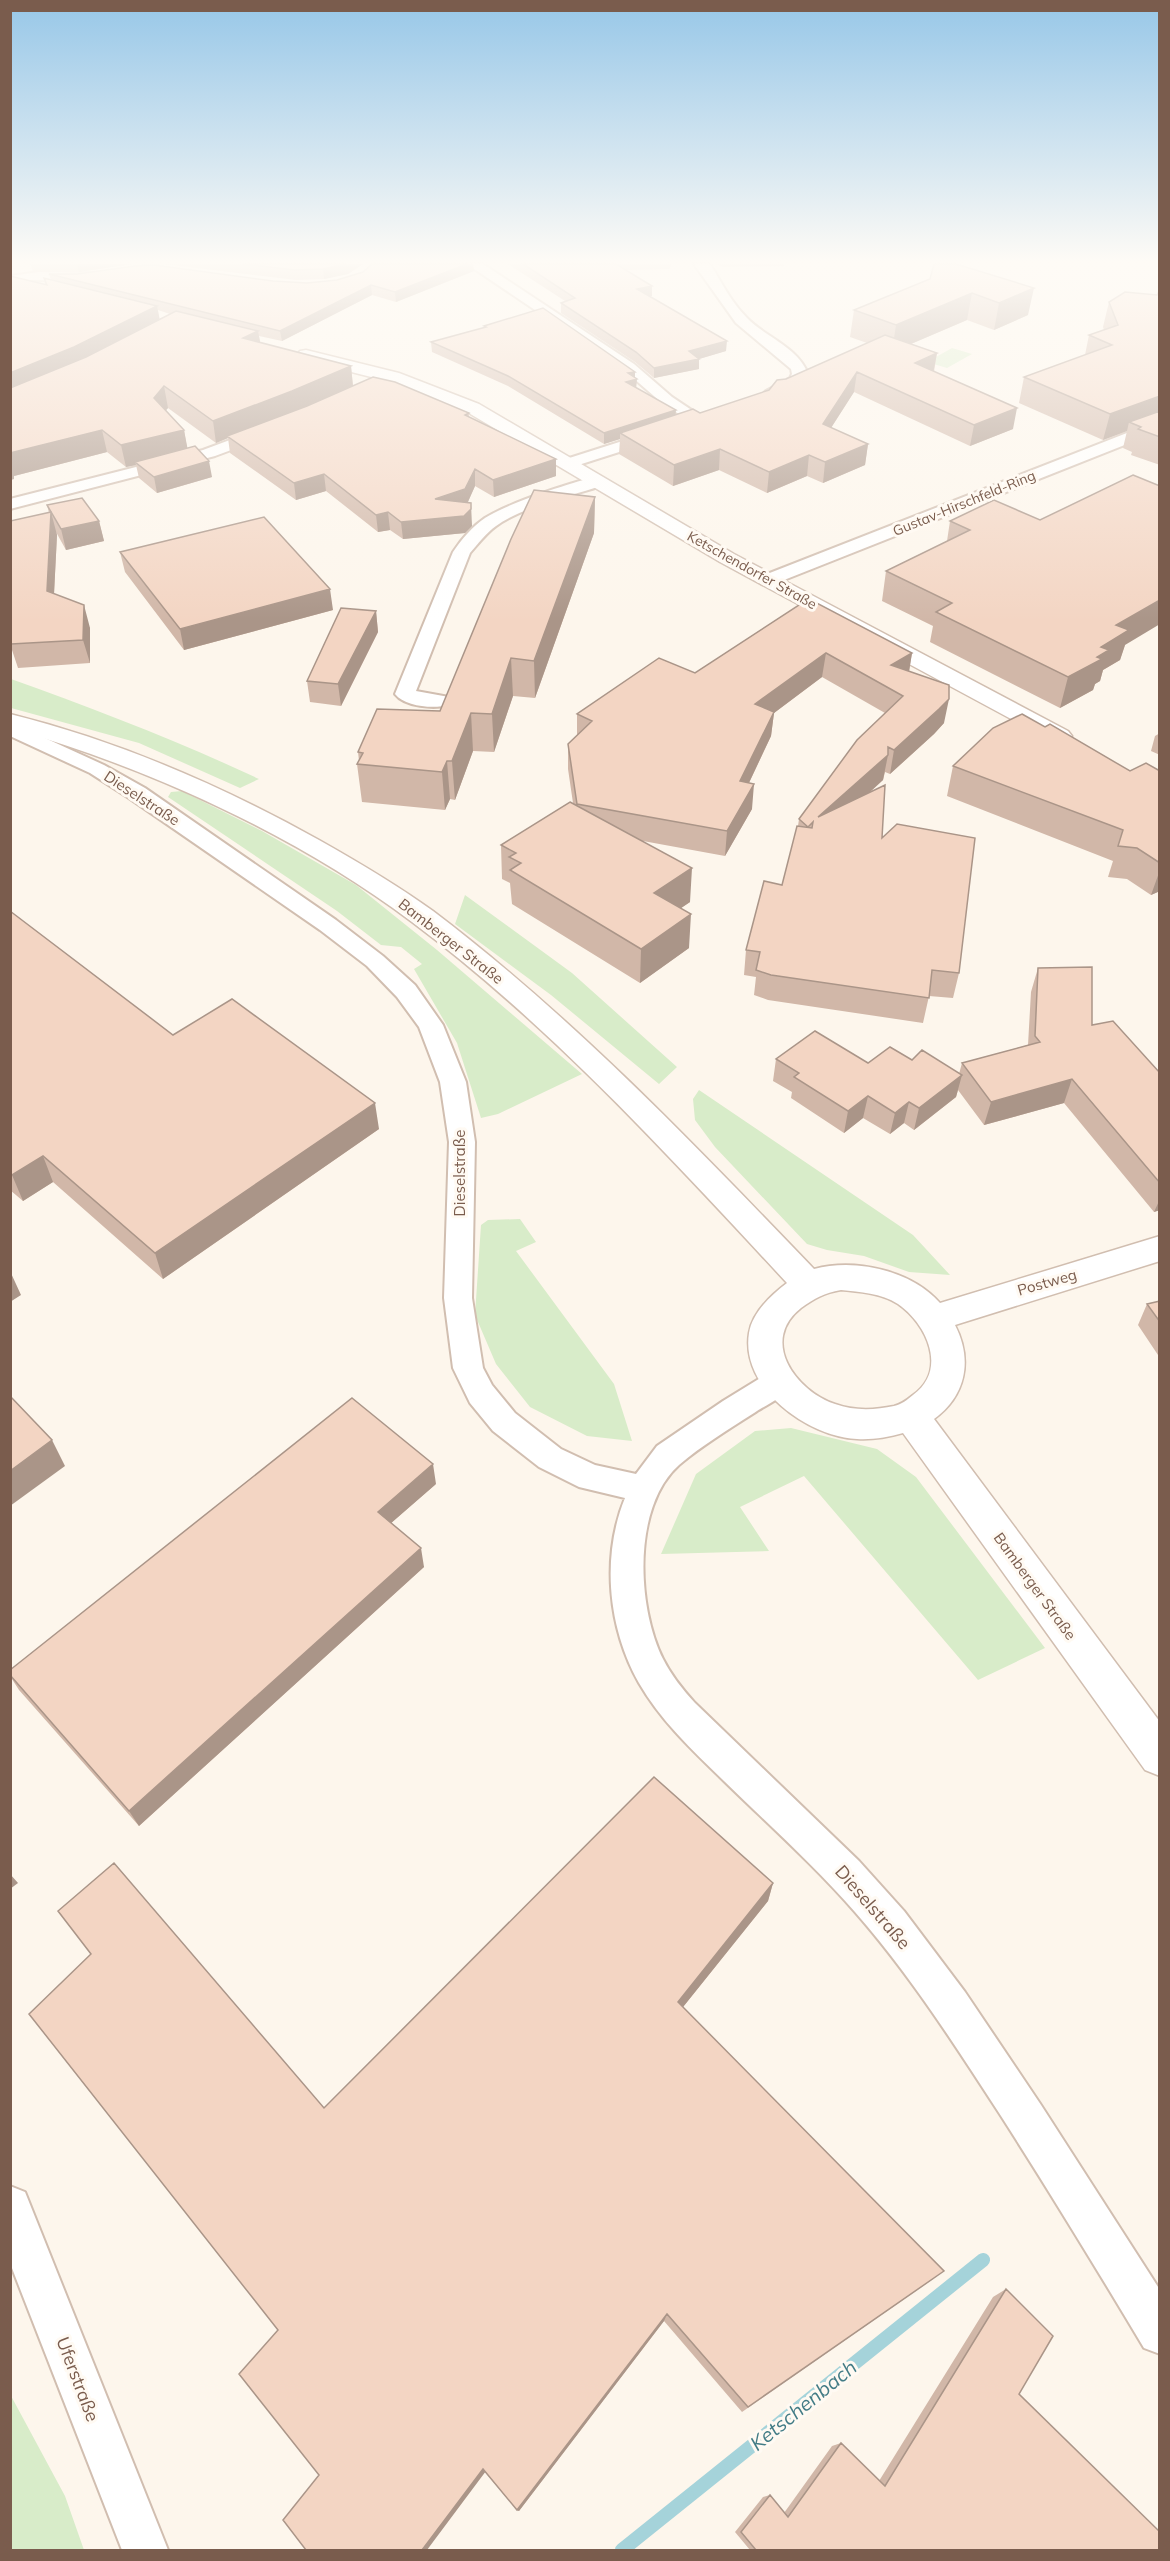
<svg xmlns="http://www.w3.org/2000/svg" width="1170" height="2561" font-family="Mulish,sans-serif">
	<rect width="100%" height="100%" fill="#fdf6ec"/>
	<!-- green -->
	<path fill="#d8ecc9" d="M 952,348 L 972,354 L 947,368 L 927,362 Z
		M 11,679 C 95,709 178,741 259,779 L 240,788 L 139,743 L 11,708 Z
		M 182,791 L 262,831 L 356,885 L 437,950 L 582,1074 L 498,1114 L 481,1118 L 457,1043 L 414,969 L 422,964 L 401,947 L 381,945 L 337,911 L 168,797 L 171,792 Z
		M 465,895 L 572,973 L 677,1067 L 659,1084 L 551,995 L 455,924 Z
		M 699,1090 L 913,1235 L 950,1275 L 909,1272 L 864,1256 L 827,1250 L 807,1244 L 715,1147 L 695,1120 L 693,1099 Z
		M 520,1219 L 536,1242 L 516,1251 L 614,1384 L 632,1441 L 587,1436 L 530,1407 L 496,1364 L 475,1315 L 481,1225 L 488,1220 Z
		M 791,1428 L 877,1449 L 916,1477 L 1045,1648 L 978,1680 L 804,1476 L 740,1507 L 769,1551 L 661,1554 L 696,1474 L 755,1431 Z
		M 10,2394 L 65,2496 L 84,2550 L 11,2550 Z"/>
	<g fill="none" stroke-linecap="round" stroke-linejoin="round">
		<!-- stream -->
		<path stroke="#a5d3da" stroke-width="14" d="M 622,2550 L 983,2260"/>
		<defs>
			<path id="minor" d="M 467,264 L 483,264 L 634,364 L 672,397 L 708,421 L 700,426 L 694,424 L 662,403 L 624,370 Z
				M 694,264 L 710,264 C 722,283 731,302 747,318 C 765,337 798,347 808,374 C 799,386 781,401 766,397 L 763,394 L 766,391 L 790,378 L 792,374 L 791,369 L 736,323 Z
				M 39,272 L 89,273 L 96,277 L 89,281 L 30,280 L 10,284 L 10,276 Z
				M 1160,420 L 1160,431 L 774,584 L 762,584 L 759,580 L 762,576 Z
				M 265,427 L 271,429 L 273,432 L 271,435 L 215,456 L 10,509 L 10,499 L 203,450 Z
				M 657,430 L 663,432 L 665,435 L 663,438 L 569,468 L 561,463 L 563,460 Z
				M 598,476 L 606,481 L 604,485 C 571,496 524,506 496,526 C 486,533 478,544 470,553 L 416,691 L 449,697 L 452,701 L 449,705 C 434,709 405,707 395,694 L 453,552 C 461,540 473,526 485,518 C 511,502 567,484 598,476 Z
				M 10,722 L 104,765 L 145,788 L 336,920 L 383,956 L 415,985 L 443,1025 L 466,1082 L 475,1142 L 472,1298 L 483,1368 L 492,1385 L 515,1413 L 561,1449 L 595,1465 L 636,1474 L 657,1446 L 723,1401 L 767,1374 L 778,1371 L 789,1374 L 793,1383 C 786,1397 767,1404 754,1413 C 729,1429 701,1446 679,1465 C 632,1507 637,1607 663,1659 C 671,1675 683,1690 695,1703 L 859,1861 L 904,1911 L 965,1992 L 1041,2105 L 1160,2290 L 1160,2354 L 1144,2348 C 1098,2271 1051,2194 1003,2119 C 957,2048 911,1976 855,1912 C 815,1866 768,1824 724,1781 C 692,1750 661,1721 639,1683 C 608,1628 601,1557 625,1498 L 579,1487 L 539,1467 L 493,1431 L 470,1403 L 453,1368 L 444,1298 L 449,1142 L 440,1082 L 419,1027 L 397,997 L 367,966 L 320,930 L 129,798 L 90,773 L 10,736 Z
				M 10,2186 L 25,2192 L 168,2550 L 122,2550 L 10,2263 Z"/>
			<path id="tertiary" d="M 306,350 L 399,373 L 479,404 L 734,554 L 1068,731 L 1072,736 L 1068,741 L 1060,743 L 1052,741 L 720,562 L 467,412 L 387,381 L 300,359 L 297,355 L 300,351 Z
				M 10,714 C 119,741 222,786 319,840 C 358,862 397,885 433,911 C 573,1017 694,1144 814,1269 C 855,1258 911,1270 940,1303 L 1160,1236 L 1160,1261 L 955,1325 C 973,1360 966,1396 934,1419 L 1160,1722 L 1160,1776 L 1145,1770 L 903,1433 C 889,1437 872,1440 857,1439 C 808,1437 740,1388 749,1333 C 752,1313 771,1295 787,1283 C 669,1156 551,1026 412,922 C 296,835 149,768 10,728 ZM 841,1290 C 860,1292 881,1293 898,1304 C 927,1324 948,1370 913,1395 C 907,1400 902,1404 894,1406 C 875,1410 854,1411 835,1404 C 796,1391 759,1341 801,1308 C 815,1298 824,1293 841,1290 Z"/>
		</defs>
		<!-- minor casing -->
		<use href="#minor" stroke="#d1beb0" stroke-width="4"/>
		<!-- tertiary casing -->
		<use href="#tertiary" stroke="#d1beb0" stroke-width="3"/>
		<!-- minor -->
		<use href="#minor" fill="#fff" fill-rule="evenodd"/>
		<!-- tertiary -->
		<use href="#tertiary" fill="#fff" fill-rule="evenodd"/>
	</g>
	<!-- wall -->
	<path fill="#d1b7a8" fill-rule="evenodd" d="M 30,264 L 132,264 L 79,272 L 33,271 Z
		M 164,264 L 363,264 L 348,274 L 324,279 L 296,280 Z
		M 467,264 L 473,264 L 474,271 L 396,302 L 372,295 L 282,341 L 259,336 L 260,343 L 351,366 L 353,386 L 469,413 L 469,417 L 556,459 L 556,476 L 494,497 L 475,486 L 468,502 L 472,526 L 465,533 L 403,539 L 390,530 L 378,532 L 326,491 L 296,500 L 230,453 L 228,438 L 216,443 L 168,408 L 166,410 L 184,430 L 187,448 L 212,477 L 157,493 L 139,478 L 136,465 L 126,467 L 107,452 L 14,476 L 14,479 L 10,480 L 10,276 L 45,284 L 44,278 L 51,280 L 49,274 L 307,283 L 337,280 L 363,272 ZM 158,310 L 170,314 L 159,319 Z
		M 508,264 L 671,264 L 670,269 L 626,270 L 652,286 L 652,296 L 650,296 L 726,351 L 699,359 L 699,369 L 654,378 L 635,362 L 561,313 L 561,303 L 565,301 Z
		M 716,264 L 784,264 L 784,266 L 723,267 Z
		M 934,264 L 1028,315 L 994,330 L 967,320 L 911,344 L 937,353 L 934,372 L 1013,429 L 970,446 L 854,392 L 831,428 L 868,444 L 865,465 L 823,483 L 807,476 L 767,493 L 719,470 L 673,486 L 619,454 L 620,439 L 604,444 L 508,386 L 432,352 L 431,342 L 484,328 L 484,326 L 636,388 L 676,414 L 700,413 L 769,390 L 786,379 L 867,343 L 850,337 L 854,310 L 930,279 Z
		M 1160,289 L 1160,465 L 1131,455 L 1132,452 L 1123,448 L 1127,431 L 1103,440 L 1019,403 L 1024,377 L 1085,355 L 1089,335 L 1104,330 L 1103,327 L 1109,302 L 1157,295 Z
		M 595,497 L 594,533 L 535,698 L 513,696 L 494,752 L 473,751 L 455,800 L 450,799 L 445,810 L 362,802 L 357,764 L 359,761 L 358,752 L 440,711 Z
		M 994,500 L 1125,645 L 1120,660 L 1103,670 L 1100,681 L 1095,684 L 1093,690 L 1060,708 L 930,642 L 933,626 L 882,601 L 886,571 L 947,541 L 950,521 Z
		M 47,505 L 99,521 L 104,541 L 66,550 L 56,532 L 57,535 L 54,593 L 90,628 L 90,663 L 18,668 L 10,644 L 10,521 L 49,513 Z
		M 120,552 L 333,610 L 184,650 L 125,572 Z
		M 805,601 L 912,653 L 909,671 L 944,723 L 934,734 L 890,774 L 885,772 L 883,780 L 869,793 L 882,838 L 959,973 L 953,998 L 929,996 L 923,1023 L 768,1000 L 754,995 L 756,977 L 744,975 L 746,950 L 782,885 L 798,826 L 799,819 L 885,713 L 822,677 L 774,713 L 771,736 L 749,783 L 752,809 L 725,856 L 643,841 L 690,902 L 681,908 L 689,948 L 640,983 L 512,904 L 510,883 L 502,879 L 501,845 L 573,803 L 568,769 L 568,744 L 577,736 L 577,714 L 695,673 Z
		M 376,611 L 378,632 L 341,706 L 310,702 L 307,681 Z
		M 1045,727 L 1130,771 L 1160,771 L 1160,891 L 1151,895 L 1127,879 L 1108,877 L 1113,861 L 947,796 L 953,766 Z
		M 1160,733 L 1160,755 L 1151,751 L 1155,736 Z
		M 10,911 L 173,1035 L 379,1129 L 163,1279 L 53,1182 L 23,1201 L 10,1190 Z
		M 1038,968 L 1092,1025 L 1160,1073 L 1160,1210 L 1154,1212 L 1064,1103 L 984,1125 L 958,1090 L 956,1097 L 914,1130 L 904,1123 L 890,1134 L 863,1118 L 844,1133 L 791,1098 L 792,1092 L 773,1081 L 776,1059 L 868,1063 L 912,1060 L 959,1074 L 962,1063 L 1028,1045 L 1031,992 Z
		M 1160,1301 L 1160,1358 L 1138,1325 L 1147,1304 Z
		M 436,1484 L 391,1523 L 424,1567 L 139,1826 L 19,1690 L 10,1676 L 10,1670 Z
		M 773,1883 L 768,1901 L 683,2007 L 933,2279 L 742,2412 L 664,2321 L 519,2511 L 517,2510 L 485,2472 L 319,2475 L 278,2330 L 324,2108 Z
		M 1006,2289 L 1019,2394 L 1160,2550 L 750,2550 L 735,2532 L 763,2497 L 770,2495 L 784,2513 L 832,2446 L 841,2443 L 879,2481 L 993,2297 Z"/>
	<!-- shaded-wall -->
	<path fill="#aa9588" d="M 77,264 L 132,264 L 79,272 Z
		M 346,264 L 363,264 L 348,274 L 324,279 L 323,269 Z
		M 466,264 L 473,264 L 474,271 L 396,302 L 395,292 Z
		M 371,285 L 372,295 L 282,341 L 280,331 Z
		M 652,286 L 652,296 L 637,299 L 637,289 Z
		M 1034,288 L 1028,315 L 994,330 L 999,303 Z
		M 972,293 L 967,320 L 892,352 L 896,325 Z
		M 157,306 L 161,326 L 10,396 L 10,373 Z
		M 258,331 L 262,352 L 243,338 Z
		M 727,341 L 726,351 L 699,359 L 699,369 L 654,378 L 654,368 L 689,351 Z
		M 937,353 L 933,374 L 915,363 Z
		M 351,366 L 353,387 L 295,413 L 227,436 L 228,438 L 216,443 L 213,421 Z
		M 635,372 L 635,380 L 637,379 L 636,390 L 626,382 L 628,373 Z
		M 857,372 L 854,392 L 820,445 L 823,424 Z
		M 164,386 L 168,408 L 158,419 L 154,398 Z
		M 1160,396 L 1160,419 L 1129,422 L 1127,431 L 1103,440 L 1110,414 Z
		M 1017,408 L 1013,429 L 970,446 L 974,425 Z
		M 676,410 L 675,420 L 620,433 L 620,439 L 604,444 L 604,433 Z
		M 102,430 L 107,452 L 14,476 L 14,479 L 10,480 L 10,453 Z
		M 184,430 L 188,451 L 135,462 L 136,465 L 126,467 L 121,445 Z
		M 868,444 L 865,465 L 823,483 L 825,462 Z
		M 720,449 L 719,470 L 673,486 L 674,465 Z
		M 809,455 L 807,476 L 767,493 L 769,472 Z
		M 556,459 L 556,476 L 494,497 L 493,480 Z
		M 209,461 L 212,477 L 157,493 L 154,477 Z
		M 475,469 L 475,486 L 466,506 L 435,499 Z
		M 324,474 L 326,491 L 296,500 L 294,483 Z
		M 595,497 L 594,533 L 535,698 L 534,661 Z
		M 471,503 L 472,526 L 465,533 L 403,539 L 401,522 Z
		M 51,512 L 57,535 L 53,614 L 47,591 Z
		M 388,512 L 390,530 L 378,532 L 376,515 Z
		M 99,521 L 104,541 L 66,550 L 61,529 Z
		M 330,589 L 333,610 L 184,650 L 180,629 Z
		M 1160,600 L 1160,624 L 1125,645 L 1120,660 L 1103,670 L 1100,681 L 1095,684 L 1093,690 L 1060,708 L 1068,677 L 1101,647 L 1116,625 Z
		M 84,605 L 90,628 L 90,663 L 83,640 Z
		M 376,611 L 378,632 L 341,706 L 338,684 Z
		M 826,653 L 822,677 L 774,713 L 771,736 L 738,806 L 740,781 L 755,704 Z
		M 912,653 L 908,678 L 891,665 Z
		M 511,658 L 513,696 L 494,752 L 492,714 Z
		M 949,699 L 944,723 L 934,734 L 890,774 L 894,750 Z
		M 471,713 L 473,751 L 455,800 L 452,761 Z
		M 888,755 L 883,780 L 815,842 L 818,817 Z
		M 447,761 L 450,799 L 445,810 L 442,772 Z
		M 754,784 L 752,809 L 725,856 L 727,831 Z
		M 692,868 L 690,902 L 653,927 L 654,893 Z
		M 1160,870 L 1160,891 L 1151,895 Z
		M 691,914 L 689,948 L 640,983 L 641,949 Z
		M 962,1075 L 956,1097 L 914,1130 L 919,1108 Z
		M 1072,1079 L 1064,1103 L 984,1125 L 991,1102 Z
		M 868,1096 L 863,1118 L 844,1133 L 848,1111 Z
		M 909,1102 L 904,1123 L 890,1134 L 895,1113 Z
		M 375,1103 L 379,1129 L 163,1279 L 155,1253 Z
		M 43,1156 L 53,1182 L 23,1201 L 12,1175 Z
		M 1160,1199 L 1160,1210 L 1154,1212 Z
		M 10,1271 L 21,1295 L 10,1302 Z
		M 52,1440 L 65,1466 L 10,1506 L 10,1471 Z
		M 433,1464 L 436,1484 L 382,1531 L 378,1512 Z
		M 421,1548 L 424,1567 L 139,1826 L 129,1811 Z
		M 10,1874 L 18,1883 L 10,1889 Z
		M 773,1883 L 768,1901 L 675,2017 L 678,2002 Z
		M 667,2314 L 664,2321 L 519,2511 L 517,2510 Z
		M 483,2469 L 486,2471 L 427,2550 L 422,2550 Z"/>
	<!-- building -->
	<path fill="#f3d5c3" stroke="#aa9588" stroke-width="1.5" d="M 242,264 L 346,264 L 323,269 L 295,270 Z
		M 372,264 L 467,264 L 395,292 L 371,285 L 280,331 L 49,274 L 77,274 L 135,266 L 154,265 L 273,281 L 307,283 L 337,280 L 363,272 Z
		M 523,264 L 616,264 L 652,286 L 637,289 L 727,341 L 689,351 L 699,359 L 654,368 L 636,352 L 561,303 L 575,298 Z
		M 934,264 L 956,264 L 1034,288 L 999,303 L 972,293 L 896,325 L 854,310 L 930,279 Z
		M 10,276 L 47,285 L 44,278 L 157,306 L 74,347 L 10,373 Z
		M 1160,289 L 1160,396 L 1110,414 L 1024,377 L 1112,345 L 1089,335 L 1118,325 L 1109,302 L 1125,292 L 1157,295 Z
		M 543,308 L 635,372 L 628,373 L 637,379 L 626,382 L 676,410 L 604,433 L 508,376 L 431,342 L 486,327 L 484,326 Z
		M 176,311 L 258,331 L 243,338 L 351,366 L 292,391 L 213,421 L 164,386 L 154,398 L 184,430 L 121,445 L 102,430 L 10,453 L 10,388 L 86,357 Z
		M 885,335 L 937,353 L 915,363 L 1017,408 L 974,425 L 857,372 L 823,424 L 868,444 L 825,462 L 809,455 L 769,472 L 720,449 L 674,465 L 620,433 L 693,409 L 700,413 L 769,390 L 777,380 L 786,379 Z
		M 373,377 L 395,382 L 469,413 L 465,415 L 556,459 L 493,480 L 475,469 L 465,489 L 435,499 L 471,503 L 471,509 L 464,516 L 401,522 L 388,512 L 376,515 L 324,474 L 294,483 L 227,436 L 307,406 Z
		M 1160,411 L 1160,437 L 1138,429 L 1141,427 L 1129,422 Z
		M 195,446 L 209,461 L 154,477 L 135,462 Z
		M 1133,475 L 1160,486 L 1160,600 L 1116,625 L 1129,630 L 1101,647 L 1109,650 L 1097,657 L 1102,659 L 1068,677 L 936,612 L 952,603 L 886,571 L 970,530 L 950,521 L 994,500 L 1040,520 Z
		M 534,490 L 595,497 L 534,661 L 511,658 L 492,714 L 471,713 L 452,761 L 447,761 L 442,772 L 357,764 L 363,753 L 358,752 L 377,709 L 440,711 L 511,539 Z
		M 82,498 L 99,521 L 61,529 L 47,505 Z
		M 51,512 L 47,591 L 84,605 L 83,640 L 11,644 L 10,521 Z
		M 264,517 L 330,589 L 180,629 L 120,552 Z
		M 805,601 L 810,602 L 813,601 L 912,653 L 891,665 L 949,685 L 949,699 L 939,709 L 894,750 L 888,747 L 888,755 L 818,817 L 885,785 L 882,838 L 897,824 L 975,838 L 959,973 L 932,970 L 929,998 L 771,975 L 756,970 L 760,952 L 746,950 L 764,881 L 782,885 L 797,826 L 812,828 L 813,822 L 808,827 L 799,819 L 857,740 L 903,696 L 826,653 L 755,704 L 774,712 L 740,781 L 754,784 L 727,831 L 577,804 L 568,744 L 592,721 L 577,714 L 659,658 L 695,673 Z
		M 341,608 L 376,611 L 338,684 L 307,681 Z
		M 1022,714 L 1045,727 L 1050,724 L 1130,771 L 1146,763 L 1160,771 L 1160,863 L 1137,848 L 1118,846 L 1123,830 L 953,766 L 993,728 Z
		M 570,802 L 692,868 L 654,893 L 691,914 L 641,949 L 510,870 L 521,863 L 509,857 L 516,853 L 501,845 Z
		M 10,911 L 173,1035 L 232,999 L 375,1103 L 155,1253 L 43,1156 L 12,1175 L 10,1174 Z
		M 1092,967 L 1092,1025 L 1113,1021 L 1160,1073 L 1160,1183 L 1072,1079 L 991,1102 L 962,1063 L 1040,1042 L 1035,1036 L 1038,968 Z
		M 815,1031 L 868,1063 L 890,1047 L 912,1060 L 922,1050 L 962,1075 L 919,1108 L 909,1102 L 895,1113 L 868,1096 L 848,1111 L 794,1077 L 799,1073 L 776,1059 Z
		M 1160,1301 L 1160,1322 L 1147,1304 Z
		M 10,1396 L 52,1440 L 10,1471 Z
		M 352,1398 L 433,1464 L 378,1512 L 421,1548 L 129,1811 L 10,1675 L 10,1670 Z
		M 654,1777 L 773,1883 L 678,2002 L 944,2271 L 748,2407 L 667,2314 L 517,2510 L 483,2469 L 422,2550 L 306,2550 L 283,2520 L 319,2475 L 239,2374 L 278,2330 L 29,2014 L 91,1954 L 58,1911 L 114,1863 L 324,2108 Z
		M 1006,2289 L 1053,2336 L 1019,2394 L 1160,2532 L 1160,2550 L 756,2550 L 741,2532 L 770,2495 L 788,2517 L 841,2443 L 885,2486 Z"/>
	<!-- sky -->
	<linearGradient id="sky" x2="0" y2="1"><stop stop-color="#97c7e8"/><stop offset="0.42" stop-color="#fefbf6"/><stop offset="1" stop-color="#fefbf6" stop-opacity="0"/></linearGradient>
	<rect width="1170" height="622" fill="url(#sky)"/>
	<g text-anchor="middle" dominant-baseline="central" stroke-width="6" stroke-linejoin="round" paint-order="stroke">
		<!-- far-street labels -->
		<g font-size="14" fill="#7a5c4d" stroke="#fffaf3">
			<text transform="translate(964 503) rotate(-22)">Gustav-Hirschfeld-Ring</text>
			<text transform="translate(752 570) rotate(29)">Ketschendorfer Straße</text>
		</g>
		<!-- street labels -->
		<g font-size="15" fill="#7a5c4d" stroke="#fffaf3">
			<text transform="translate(142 798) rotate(33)">Dieselstraße</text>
			<text transform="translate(451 941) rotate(38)">Bamberger Straße</text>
			<text transform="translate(459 1173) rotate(-90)">Dieselstraße</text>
			<text transform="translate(1047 1282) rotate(-16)">Postweg</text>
			<text transform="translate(1035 1586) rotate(54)">Bamberger Straße</text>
		</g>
		<!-- near-street labels -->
		<g font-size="18" fill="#7a5c4d" stroke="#fffaf3">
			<text transform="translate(873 1907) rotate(49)">Dieselstraße</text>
			<text transform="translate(78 2379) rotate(69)">Uferstraße</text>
		</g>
		<!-- near-water labels -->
		<g font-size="20" font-style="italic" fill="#437c86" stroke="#fffaf3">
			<text transform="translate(803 2405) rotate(-39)">Ketschenbach</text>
		</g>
	</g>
	<!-- border -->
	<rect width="1170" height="2561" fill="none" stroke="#7a5c4d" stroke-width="24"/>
</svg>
